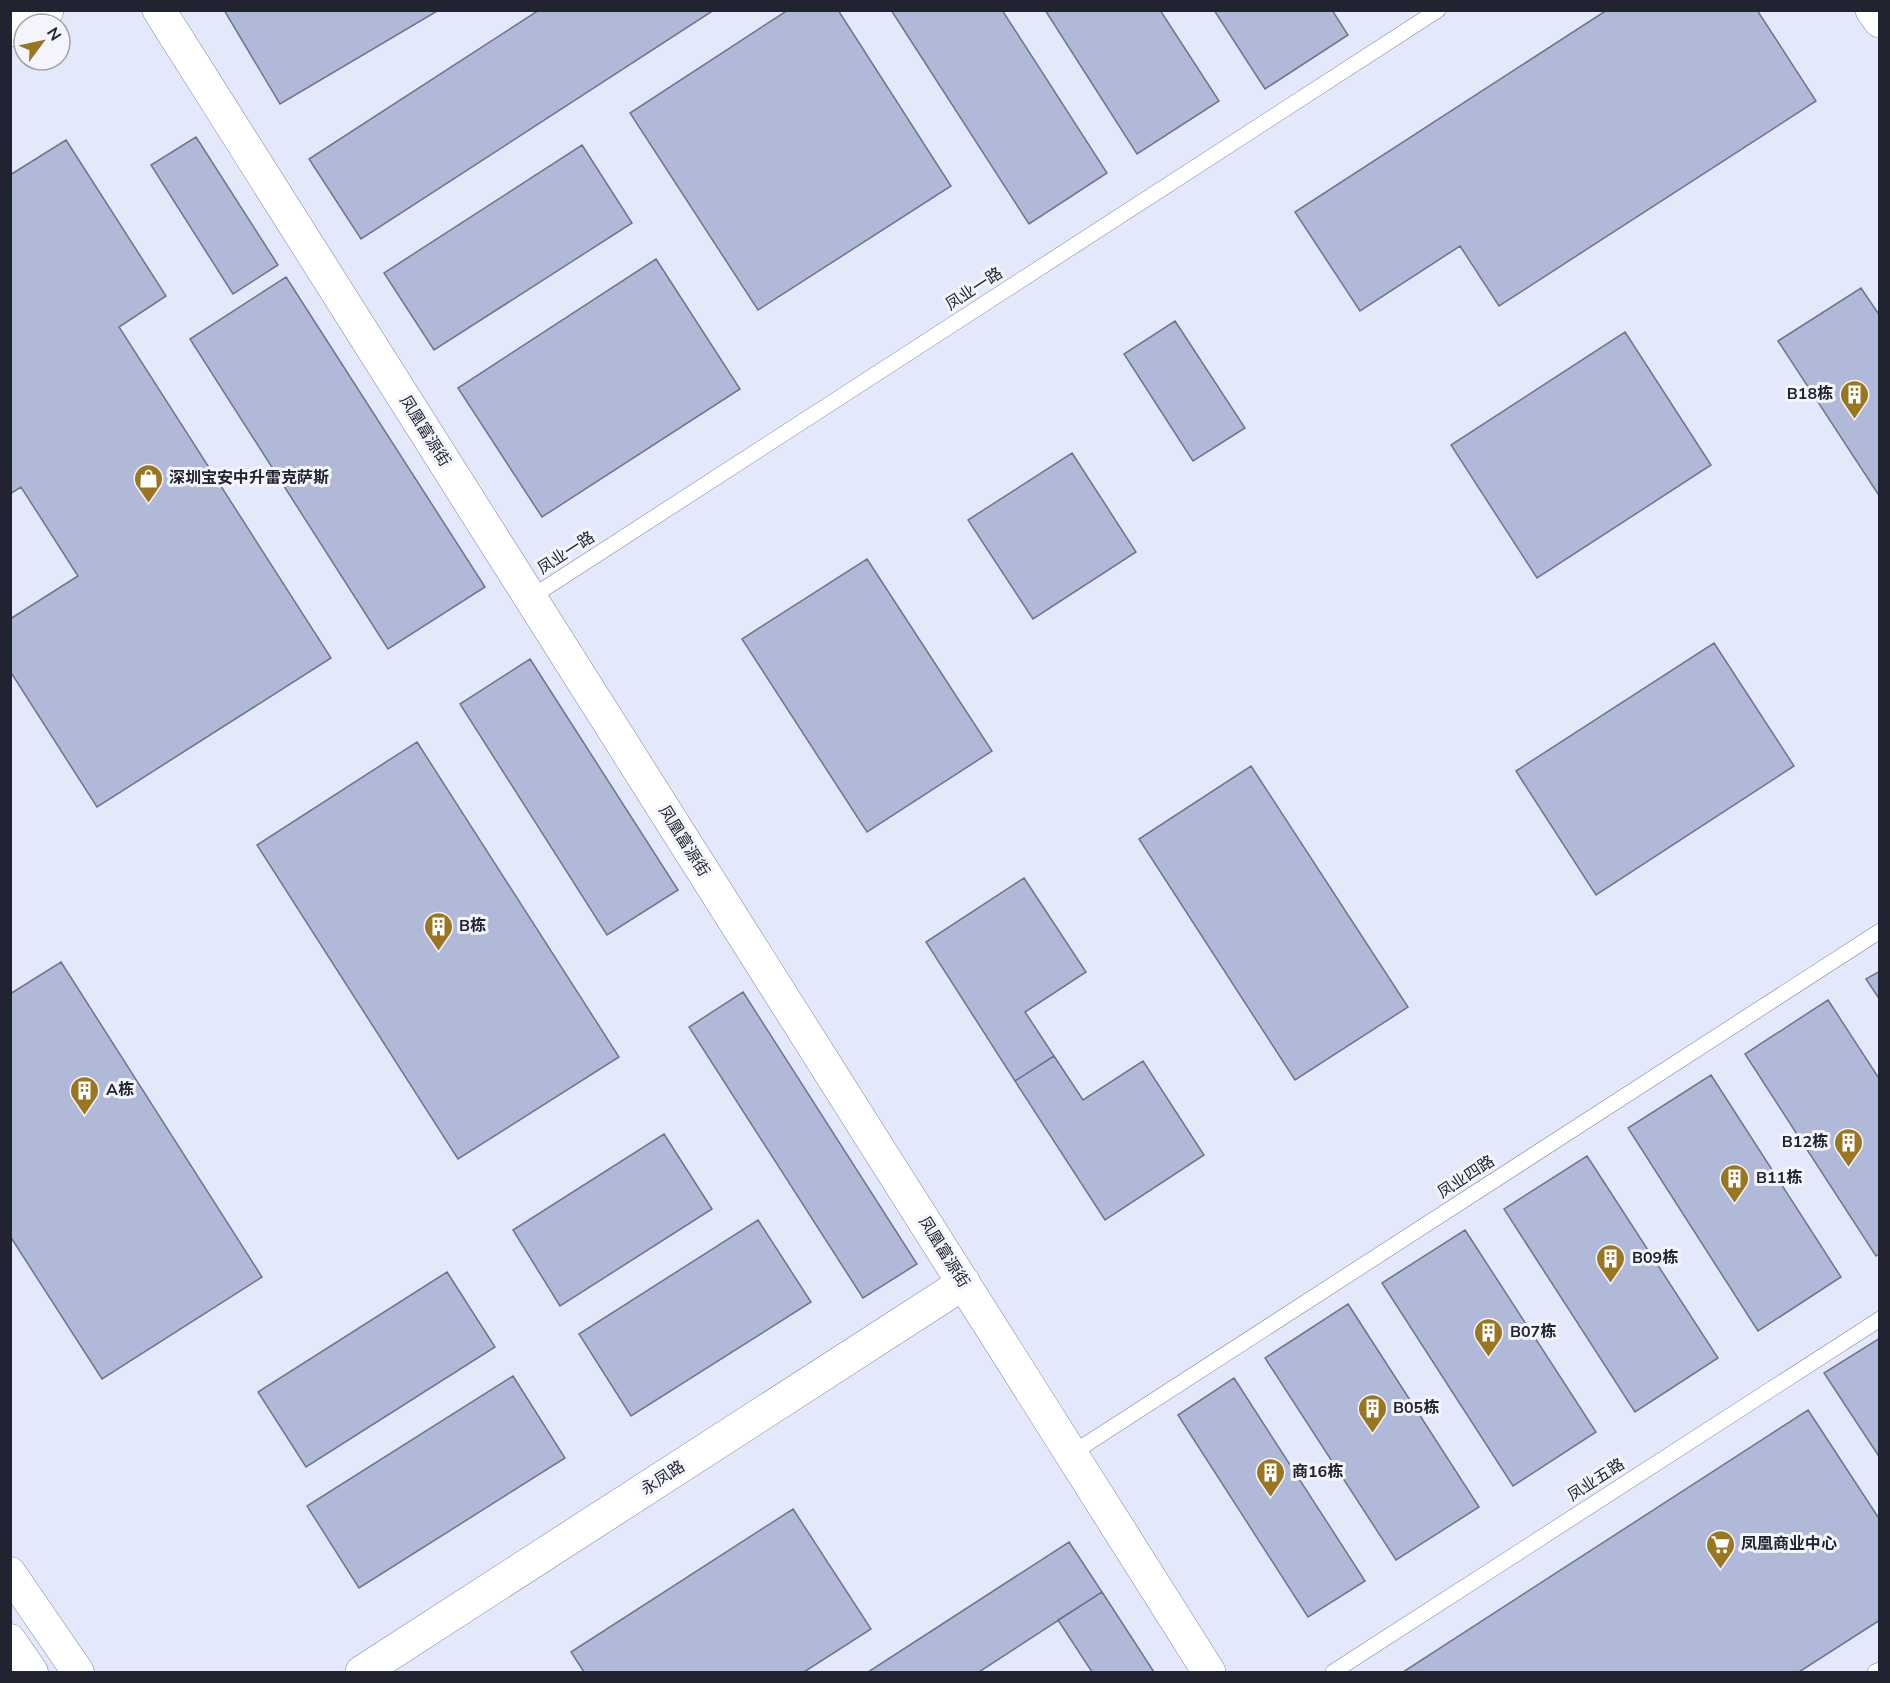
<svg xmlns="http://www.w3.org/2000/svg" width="1890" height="1683" font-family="'Nunito Sans','Noto Sans SC',sans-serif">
	<rect width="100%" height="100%" fill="#e3e8fb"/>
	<!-- building -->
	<path fill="#b1b9d8" stroke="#6d7490" stroke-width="1.5" d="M 224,10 L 439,10 L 280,104 Z
		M 539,10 L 714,10 L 361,239 L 309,159 Z
		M 788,10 L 838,10 L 951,186 L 758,310 L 630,113 Z
		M 891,10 L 1002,10 L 1107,173 L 1029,224 Z
		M 1045,10 L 1160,10 L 1219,101 L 1137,154 Z
		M 1214,10 L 1332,10 L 1348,35 L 1265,89 Z
		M 1607,10 L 1757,10 L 1816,101 L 1499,306 L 1460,246 L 1360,311 L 1295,212 Z
		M 196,137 L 278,265 L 233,294 L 151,165 Z
		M 66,140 L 166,296 L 119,327 L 331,658 L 97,807 L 10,671 L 10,619 L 78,576 L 21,487 L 10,494 L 10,175 Z
		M 582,145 L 632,223 L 434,350 L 384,273 Z
		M 656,259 L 740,389 L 542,517 L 458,388 Z
		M 286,277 L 485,587 L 388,649 L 190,339 Z
		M 1861,288 L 1880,316 L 1880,497 L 1778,341 Z
		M 1175,321 L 1245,428 L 1193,461 L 1124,354 Z
		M 1625,332 L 1711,465 L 1537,578 L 1451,445 Z
		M 1072,453 L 1136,552 L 1033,619 L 968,520 Z
		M 867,559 L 992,751 L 867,832 L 742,639 Z
		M 1714,643 L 1794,766 L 1596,895 L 1516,771 Z
		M 530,659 L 678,890 L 607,935 L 460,704 Z
		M 417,742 L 619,1057 L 458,1159 L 257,845 Z
		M 1251,766 L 1408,1007 L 1295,1080 L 1139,839 Z
		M 1024,878 L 1086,972 L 1025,1012 L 1054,1056 L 1015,1081 L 926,942 Z
		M 61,962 L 262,1277 L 102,1379 L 10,1236 L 10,994 Z
		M 1880,971 L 1880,1000 L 1866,979 Z
		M 743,992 L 917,1264 L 863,1298 L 689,1027 Z
		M 1828,1000 L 1880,1080 L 1880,1253 L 1876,1256 L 1745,1054 Z
		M 1054,1056 L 1083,1100 L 1143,1061 L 1204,1155 L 1105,1220 L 1015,1081 Z
		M 1711,1075 L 1841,1277 L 1758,1331 L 1628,1128 Z
		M 664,1134 L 712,1209 L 560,1306 L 513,1230 Z
		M 1587,1156 L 1718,1358 L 1635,1412 L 1504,1209 Z
		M 758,1220 L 811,1302 L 631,1416 L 579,1334 Z
		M 1465,1230 L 1596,1432 L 1513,1486 L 1382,1283 Z
		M 447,1272 L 495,1347 L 306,1467 L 258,1392 Z
		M 1348,1304 L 1479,1507 L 1396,1560 L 1265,1358 Z
		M 1880,1338 L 1880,1458 L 1824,1373 Z
		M 513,1376 L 565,1458 L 359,1588 L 307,1506 Z
		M 1234,1378 L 1365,1581 L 1308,1617 L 1178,1415 Z
		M 1808,1410 L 1880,1520 L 1880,1620 L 1799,1672 L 1403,1672 Z
		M 793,1509 L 871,1629 L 804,1672 L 584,1672 L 571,1652 Z
		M 1069,1542 L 1102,1592 L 979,1672 L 868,1672 Z
		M 1102,1592 L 1154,1672 L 1092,1672 L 1058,1620 Z"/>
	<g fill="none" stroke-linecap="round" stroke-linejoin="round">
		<defs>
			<path id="service" d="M 530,598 L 1438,10
				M 1071,1454 L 1880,931
				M 1333,1672 L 1880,1319
				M 1875,1672 L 1880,1670"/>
			<path id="minor" d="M 10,1573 L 78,1672
				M 10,1640 L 32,1672"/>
			<path id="tertiary" d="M 159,10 L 1209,1672
				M 1872,10 L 1880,21
				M 362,1672 L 964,1283"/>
			<path id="primary" d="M 10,30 L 47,10"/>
		</defs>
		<!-- service casing -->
		<use href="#service" stroke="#7e85a2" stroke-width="16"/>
		<!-- minor casing -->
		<use href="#minor" stroke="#7e85a2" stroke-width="33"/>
		<!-- tertiary casing -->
		<use href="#tertiary" stroke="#7e85a2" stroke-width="34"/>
		<!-- primary casing -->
		<use href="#primary" stroke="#7e85a2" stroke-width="34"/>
		<!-- service -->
		<use href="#service" stroke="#fff" stroke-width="15"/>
		<!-- minor -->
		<use href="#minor" stroke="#fff" stroke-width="32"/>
		<!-- tertiary -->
		<use href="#tertiary" stroke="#fff" stroke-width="33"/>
		<!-- primary -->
		<use href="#primary" stroke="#fff" stroke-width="33"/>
	</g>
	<!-- icons -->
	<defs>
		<symbol id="building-pin" viewBox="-11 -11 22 30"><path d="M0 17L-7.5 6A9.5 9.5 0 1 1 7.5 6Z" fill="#9a7621" stroke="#f4f5fc"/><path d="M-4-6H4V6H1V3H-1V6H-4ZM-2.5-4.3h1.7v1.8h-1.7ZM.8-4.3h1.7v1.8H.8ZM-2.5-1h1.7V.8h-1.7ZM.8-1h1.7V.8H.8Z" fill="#fff"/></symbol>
		<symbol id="shop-pin" viewBox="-11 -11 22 30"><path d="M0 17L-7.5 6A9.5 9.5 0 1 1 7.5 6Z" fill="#9a7621" stroke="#f4f5fc"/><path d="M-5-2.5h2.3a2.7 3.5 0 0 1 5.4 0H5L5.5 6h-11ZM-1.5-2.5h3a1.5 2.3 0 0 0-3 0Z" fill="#fff"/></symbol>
		<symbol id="supermarket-pin" viewBox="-11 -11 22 30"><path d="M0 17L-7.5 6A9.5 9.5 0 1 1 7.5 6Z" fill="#9a7621" stroke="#f4f5fc"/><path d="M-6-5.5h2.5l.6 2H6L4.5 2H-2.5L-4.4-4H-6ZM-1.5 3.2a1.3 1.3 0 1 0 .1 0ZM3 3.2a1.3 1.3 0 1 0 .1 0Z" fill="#fff"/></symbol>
	</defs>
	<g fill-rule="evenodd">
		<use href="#building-pin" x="1838" y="378" width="33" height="45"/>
		<use href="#shop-pin" x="132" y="462" width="33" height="45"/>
		<use href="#building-pin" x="422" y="910" width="33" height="45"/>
		<use href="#building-pin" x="68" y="1074" width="33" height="45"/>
		<use href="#building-pin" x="1832" y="1126" width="33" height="45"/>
		<use href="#building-pin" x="1718" y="1162" width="33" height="45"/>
		<use href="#building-pin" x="1594" y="1242" width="33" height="45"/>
		<use href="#building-pin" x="1472" y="1316" width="33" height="45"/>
		<use href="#building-pin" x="1356" y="1392" width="33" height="45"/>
		<use href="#building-pin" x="1254" y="1456" width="33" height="45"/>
		<use href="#supermarket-pin" x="1704" y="1528" width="33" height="45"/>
	</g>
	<g text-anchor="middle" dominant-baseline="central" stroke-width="6" stroke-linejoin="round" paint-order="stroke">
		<!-- street labels -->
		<g font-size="16" fill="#212430" stroke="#f4f5fc">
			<text transform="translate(974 289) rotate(-33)">凤业一路</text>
			<text transform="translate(425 431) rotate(58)">凤凰富源街</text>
			<text transform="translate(566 553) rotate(-33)">凤业一路</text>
			<text transform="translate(684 841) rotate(58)">凤凰富源街</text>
			<text transform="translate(1466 1177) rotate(-33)">凤业四路</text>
			<text transform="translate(944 1252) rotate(58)">凤凰富源街</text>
			<text transform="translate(663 1478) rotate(-33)">永凤路</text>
			<text transform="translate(1596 1480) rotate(-33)">凤业五路</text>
		</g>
		<!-- poi labels -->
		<g font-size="16" font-weight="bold" fill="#212430" stroke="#f4f5fc" text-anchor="start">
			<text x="1833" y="394" text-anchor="end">B18栋</text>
			<text x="169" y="478">深圳宝安中升雷克萨斯</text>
			<text x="459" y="926">B栋</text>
			<text x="106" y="1090">A栋</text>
			<text x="1828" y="1142" text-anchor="end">B12栋</text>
			<text x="1756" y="1178">B11栋</text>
			<text x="1632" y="1258">B09栋</text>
			<text x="1510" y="1332">B07栋</text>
			<text x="1393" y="1408">B05栋</text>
			<text x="1292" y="1472">商16栋</text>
			<text x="1741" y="1544">凤凰商业中心</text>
		</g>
	</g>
	<!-- border -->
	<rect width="1890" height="1683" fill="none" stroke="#212430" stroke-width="24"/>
	<!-- north arrow -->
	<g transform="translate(42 42) rotate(57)"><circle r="28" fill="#f4f5fc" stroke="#a0a1aa" stroke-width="1.5"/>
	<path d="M0-4.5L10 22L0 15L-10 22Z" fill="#9a7621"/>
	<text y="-9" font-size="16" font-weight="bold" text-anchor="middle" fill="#212430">N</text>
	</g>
</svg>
